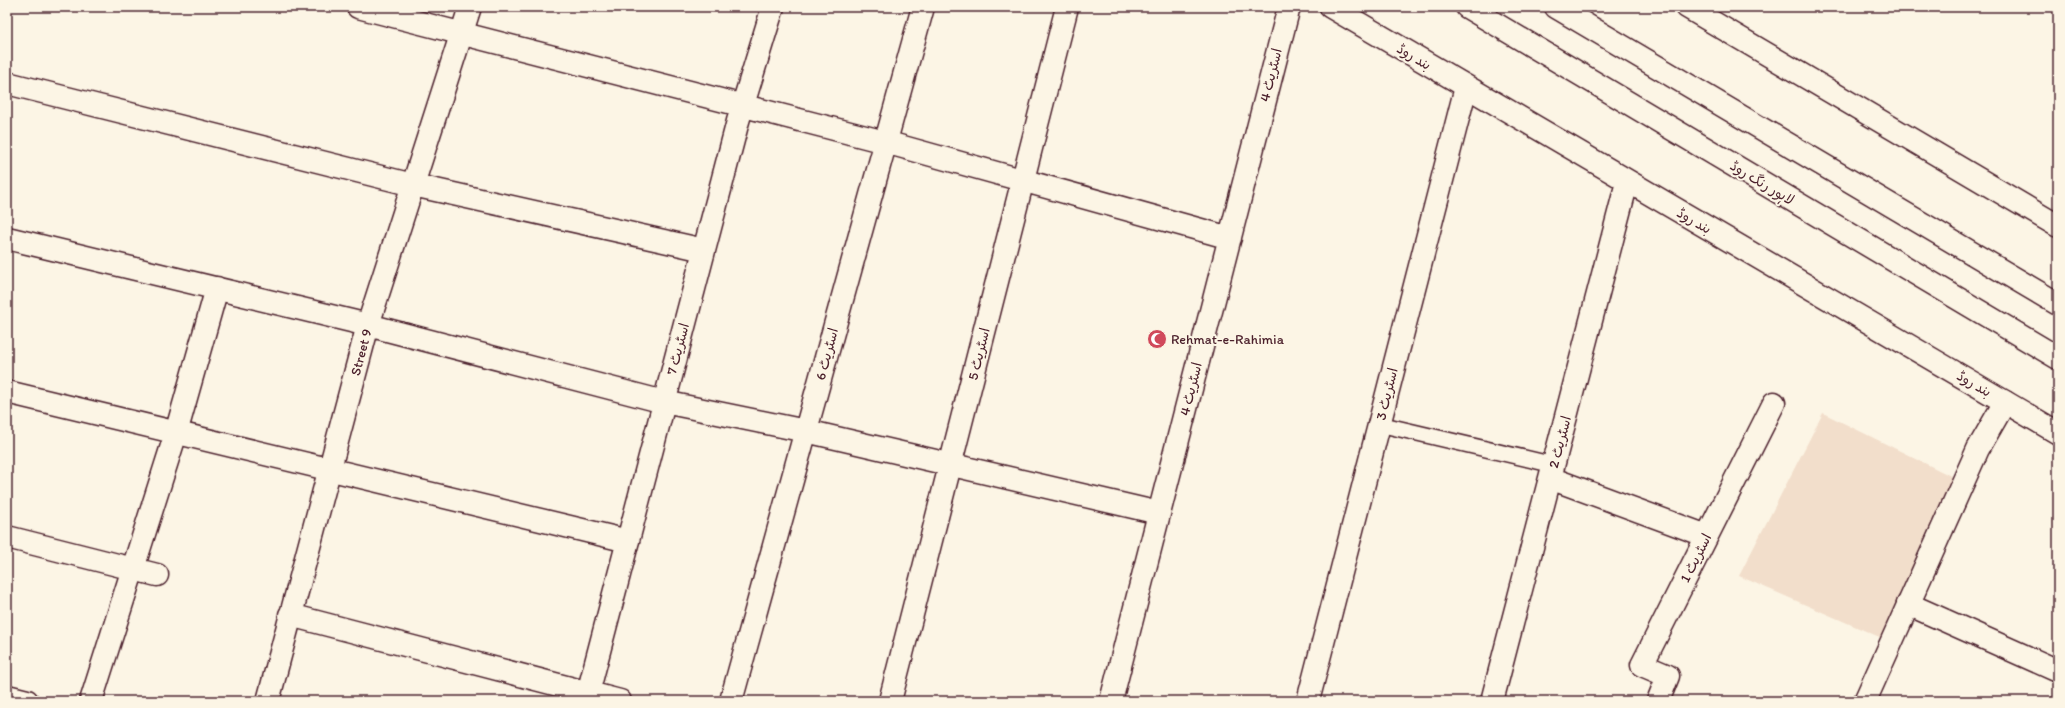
<svg xmlns="http://www.w3.org/2000/svg" width="2065" height="708" font-family="Itim,'Playpen Sans Arabic',sans-serif">
	<rect width="100%" height="100%" fill="#fcf5e5"/>
	<filter id="ink" filterUnits="userSpaceOnUse"><feTurbulence type="fractalNoise" baseFrequency=".025" numOctaves="2"/><feDisplacementMap in="SourceGraphic" scale="8" xChannelSelector="R" yChannelSelector="G"/><feConvolveMatrix kernelMatrix="1 2 1 2 8 2 1 2 1" color-interpolation-filters="sRGB"/></filter>
	<g filter="url(#ink)">
		<!-- built -->
		<path fill="#f2decb" d="M 1823,413 L 1963,482 L 1891,642 L 1739,576 Z"/>
		<g fill="none" stroke-linecap="round" stroke-linejoin="round">
			<defs>
				<path id="lane" d="M 1379,424 L 1554,465"/>
				<path id="street" d="M 358,7 L 885,142 L 1230,238
					M 7,83 L 413,185 L 704,250
					M 7,238 L 368,325 L 664,402 L 806,431 L 1159,513
					M 7,392 L 628,541
					M 1550,478 L 1707,536
					M 7,537 L 157,575
					M 1908,604 L 2058,671
					M 290,615 L 620,701
					M 588,693 L 738,121 L 773,7
					M 7,696 L 27,701
					M 91,701 L 176,433 L 217,288
					M 731,701 L 923,7
					M 890,701 L 1067,7
					M 1111,701 L 1289,7
					M 1308,701 L 1466,87
					M 1492,701 L 1627,182
					M 1658,701 L 1668,676 L 1642,665 L 1774,403"/>
				<g id="secondary">
					<path d="M 1331,7 L 2058,433"/>
					<path d="M 1687,7 L 2058,226"/>
					<path id="s1" d="M 268,701 L 368,325 L 470,7"/>
					<path d="M 1865,701 L 1978,449 L 2005,402"/>
				</g>
				<path id="highway" d="M 1467,7 L 2058,358
					M 1556,7 L 2058,304"/>
			</defs>
			<!-- lane casing -->
			<use href="#lane" stroke="#4a1f2b" stroke-width="18"/>
			<!-- street casing -->
			<use href="#street" stroke="#4a1f2b" stroke-width="25"/>
			<!-- secondary casing -->
			<use href="#secondary" stroke="#4a1f2b" stroke-width="25"/>
			<!-- highway casing -->
			<use href="#highway" stroke="#4a1f2b" stroke-width="25"/>
			<!-- lane -->
			<use href="#lane" stroke="#fcf5e5" stroke-width="15"/>
			<!-- street -->
			<use href="#street" stroke="#fcf5e5" stroke-width="22"/>
			<!-- secondary -->
			<use href="#secondary" stroke="#fcf5e5" stroke-width="22"/>
			<!-- highway -->
			<use href="#highway" stroke="#fcf5e5" stroke-width="22"/>
		</g>
	</g>
	<!-- icons -->
	<defs>
		<symbol id="mosque-disc" viewBox="-11 -11 22 22"><circle r="9.5" fill="#d1495b" stroke="#fcf5e5"/><path d="M3.5-4.9A6 6 0 1 0 3.5 4.9A5 5 0 1 1 3.5-4.9Z" fill="#fff"/></symbol>
	</defs>
	<g fill-rule="evenodd">
		<use href="#mosque-disc" x="1146" y="328" width="22" height="22"/>
	</g>
	<g text-anchor="middle" dominant-baseline="central" stroke-width="4" stroke-linejoin="round" paint-order="stroke">
		<!-- street labels -->
		<g font-size="14" fill="#4a1f2b" stroke="#fcf5e5">
			<text transform="translate(1414 57) rotate(31)">بند روڈ</text>
			<text transform="translate(1271 75) rotate(-76)">اسٹریٹ 4</text>
			<text transform="translate(1762 183) rotate(31)">لاہور رنگ روڈ</text>
			<text transform="translate(1694 221) rotate(30)">بند روڈ</text>
			<text transform="translate(678 349) rotate(-75)">اسٹریٹ 7</text>
			<text stroke="none"><textPath href="#s1" startOffset="361">Street 9</textPath></text>
			<text transform="translate(827 354) rotate(-75)">اسٹریٹ 6</text>
			<text transform="translate(979 354) rotate(-76)">اسٹریٹ 5</text>
			<text transform="translate(1974 384) rotate(30)">بند روڈ</text>
			<text transform="translate(1191 389) rotate(-76)">اسٹریٹ 4</text>
			<text transform="translate(1387 394) rotate(-76)">اسٹریٹ 3</text>
			<text transform="translate(1560 442) rotate(-75)">اسٹریٹ 2</text>
			<text transform="translate(1696 558) rotate(-63)">اسٹریٹ 1</text>
		</g>
		<!-- poi labels -->
		<g font-size="14" fill="#4a1f2b" stroke="#fcf5e5" text-anchor="start">
			<text x="1171" y="339">Rehmat-e-Rahimia</text>
		</g>
	</g>
	<!-- margin -->
	<rect width="2065" height="708" fill="none" stroke="#fcf5e5" stroke-width="24"/>
	<rect x="12" y="12" width="2041" height="684" fill="none" stroke="#4a1f2b" stroke-width="1.5" filter="url(#ink)"/>
</svg>
